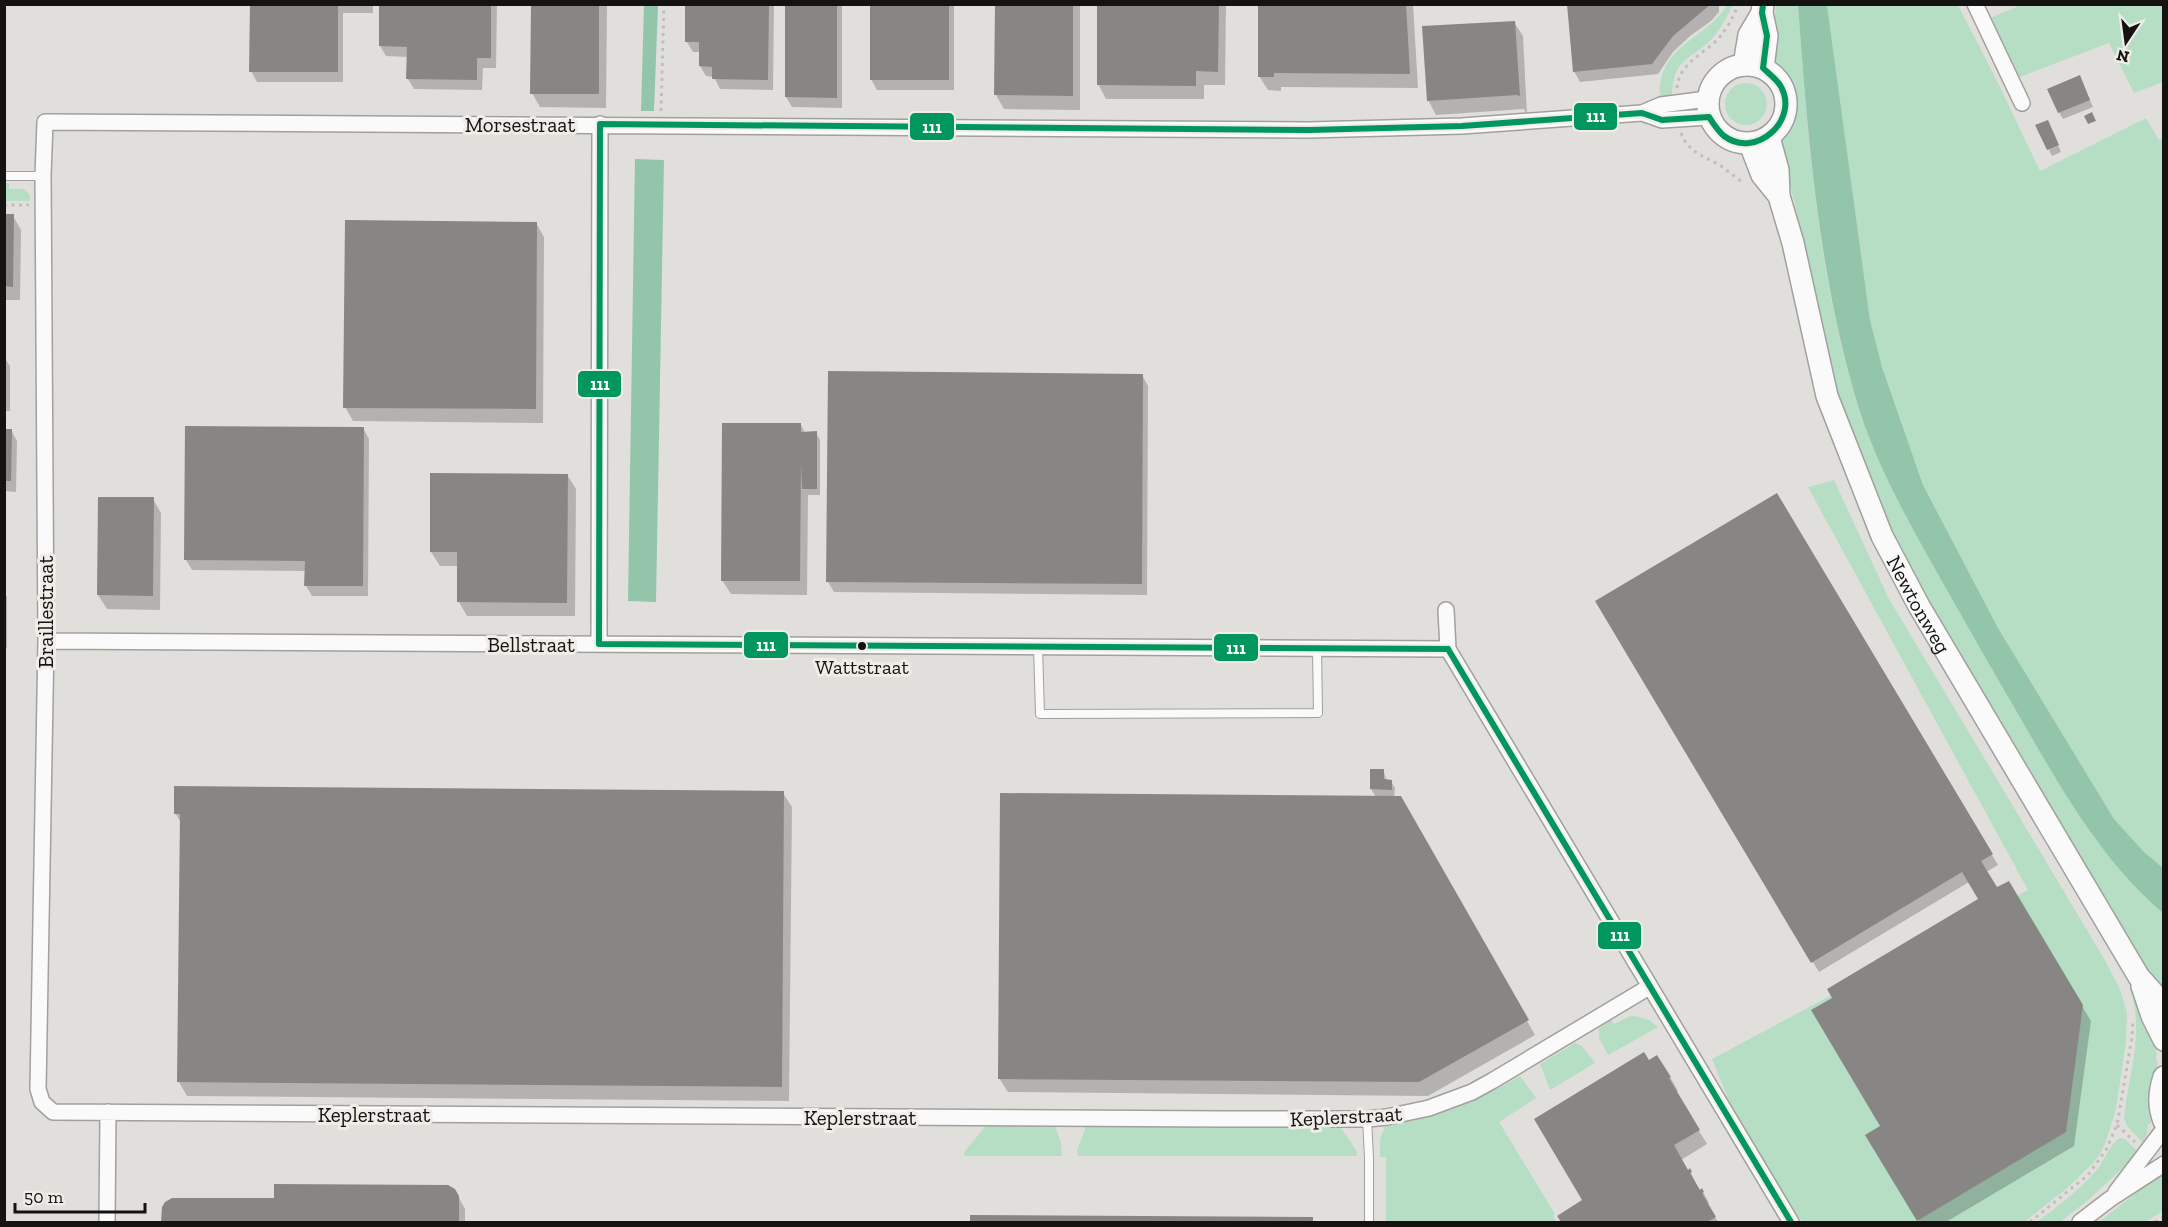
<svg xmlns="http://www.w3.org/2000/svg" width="2168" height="1227" font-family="'Zilla Slab',serif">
	<rect width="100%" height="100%" fill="#e1dfdc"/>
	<!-- green -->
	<path fill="#b5dec5" d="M 1727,5 L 1733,5 C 1728,14 1723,25 1716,34 C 1694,61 1673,54 1672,97 L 1660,98 C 1657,44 1705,41 1727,5 Z
		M 1776,5 L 1798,5 C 1808,141 1818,281 1860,412 C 1876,461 1901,508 1926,553 C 1954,603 1982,652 2011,702 C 2055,777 2096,856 2163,913 L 2163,992 L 2130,944 L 1913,577 L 1870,488 L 1833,381 L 1794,200 L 1779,146 L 1782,136 L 1792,117 L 1794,104 L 1789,85 L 1774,61 L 1772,41 Z
		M 1827,5 L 1958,5 L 1999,85 L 2040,171 L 2146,118 L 2159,140 L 2163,138 L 2163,868 L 2143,851 L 2114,819 L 1998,628 L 1923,485 L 1882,367 L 1870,320 Z
		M 2021,5 L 2163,5 L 2163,82 L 2134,93 L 2109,43 L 2017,78 L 1988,19 Z
		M1725 104a21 21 0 1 1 42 0a21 21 0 1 1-42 0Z
		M 5,183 L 9,183 L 9,189 L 24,189 L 30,195 L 30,201 L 5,201 Z
		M 1834,480 L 1888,597 L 2106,962 L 2120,989 L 2127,1013 L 2126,1042 L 2116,1109 L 2105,1144 L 2100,1154 L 2093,1163 L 2066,1189 L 2024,1222 L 1802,1222 L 1740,1128 L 1712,1059 L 2028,890 L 1808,487 Z
		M 2129,987 C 2142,1000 2160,1041 2156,1060 L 2158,1062 C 2149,1089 2148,1095 2151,1123 L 2148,1124 L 2147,1133 L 2143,1143 L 2127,1126 L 2124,1118 C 2128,1074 2146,1030 2129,987 Z
		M 1635,1016 L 1649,1020 L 1658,1027 L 1608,1055 L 1599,1038 L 1599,1028 L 1611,1020 L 1614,1024 L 1628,1017 Z
		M 1575,1043 L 1582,1046 L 1595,1063 L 1550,1090 L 1540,1064 Z
		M 1520,1076 L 1536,1098 L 1499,1122 L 1555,1214 L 1553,1216 L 1557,1222 L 1386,1222 L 1386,1157 L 1380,1157 L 1380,1139 L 1385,1126 C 1435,1118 1477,1102 1520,1076 Z
		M 986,1126 L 1055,1126 L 1061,1143 L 1062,1156 L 965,1156 L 964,1152 Z
		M 1086,1126 L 1341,1128 L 1356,1150 L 1357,1156 L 1078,1156 L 1077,1151 Z
		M 2120,1138 L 2125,1139 L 2139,1153 L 2087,1201 L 2060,1222 L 2037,1222 C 2057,1207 2078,1191 2095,1172 C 2104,1163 2109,1144 2120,1138 Z
		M 2160,1174 L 2163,1178 L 2163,1211 L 2145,1222 L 2099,1222 Z"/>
	<!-- forest -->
	<path fill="#93c5aa" d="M 644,5 L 658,5 L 654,111 L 641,111 Z
		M 1798,5 L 1827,5 L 1870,320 L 1882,367 L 1923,485 L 1998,628 L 2114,819 L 2143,851 L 2163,868 L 2163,913 C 2096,856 2055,777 2011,702 C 1982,652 1954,603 1926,553 C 1901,508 1876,461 1860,412 C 1819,281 1808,141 1798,5 Z
		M 635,159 L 664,160 L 656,602 L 628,601 Z"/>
	<!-- shadow -->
	<path fill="#0003" d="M 251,4 L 373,4 L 373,13 L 343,13 L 343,82 L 257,82 L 251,71 Z
		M 380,4 L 497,4 L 496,68 L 483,68 L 482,90 L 414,89 L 408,79 L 408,57 L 386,56 L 380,46 Z
		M 532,4 L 607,4 L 606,108 L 540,107 L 532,93 Z
		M 687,4 L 774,4 L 773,90 L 720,89 L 714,77 L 706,76 L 700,66 L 700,52 L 693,52 L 687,42 Z
		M 787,4 L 842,4 L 842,108 L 792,107 L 786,97 Z
		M 872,4 L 954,4 L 954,90 L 877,90 L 871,79 Z
		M 997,4 L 1080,4 L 1080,110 L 1004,109 L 996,95 Z
		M 1099,4 L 1226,4 L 1225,85 L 1204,85 L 1204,99 L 1106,99 L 1098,84 Z
		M 1260,4 L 1413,4 L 1418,88 L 1281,87 L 1281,91 L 1268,90 L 1259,76 Z
		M 1568,4 L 1719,4 L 1719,12 L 1711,21 L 1690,36 L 1673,52 L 1658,74 L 1580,82 L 1574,71 Z
		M 1514,22 L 1523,36 L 1527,115 L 1524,109 L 1436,115 L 1428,100 Z
		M 2083,84 L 2093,107 L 2063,119 L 2059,112 Z
		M 2037,126 L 2051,128 L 2061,152 L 2052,156 Z
		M 4,216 L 13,216 L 21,230 L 20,300 L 4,300 Z
		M 536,223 L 544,237 L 543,423 L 353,421 L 345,407 Z
		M 4,357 L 10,366 L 10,411 L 4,411 Z
		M 1142,375 L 1148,386 L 1147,595 L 834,592 L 828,582 Z
		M 801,425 L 805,433 L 816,433 L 820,440 L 820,495 L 808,495 L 807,595 L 731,594 L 722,580 Z
		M 363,428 L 369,439 L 368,596 L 312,596 L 306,586 L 306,571 L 192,570 L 186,560 Z
		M 4,430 L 11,430 L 17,441 L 16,492 L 4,491 Z
		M 567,475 L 576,489 L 575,616 L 467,616 L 459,602 L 459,566 L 440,566 L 431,552 Z
		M 1776,495 L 1998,865 L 1986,872 L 1996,889 L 2008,883 L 2091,1021 L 2074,1146 L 1946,1222 L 1920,1222 L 1867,1135 L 1882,1126 L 1980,900 L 1969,882 L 1819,972 L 1597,602 Z
		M 153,499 L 161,513 L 160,610 L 107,609 L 98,595 Z
		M 4,531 L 6,534 L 6,586 L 4,586 Z
		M 4,592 L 7,597 L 7,648 L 4,648 Z
		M 1383,770 L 1387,781 L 1391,781 L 1395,788 L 1394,798 L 1401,798 L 1535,1035 L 1428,1096 L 1008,1092 L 999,1078 L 1376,797 L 1371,789 Z
		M 783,793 L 792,807 L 789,1101 L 187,1096 L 179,1082 L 181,823 L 176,814 Z
		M 1644,1054 L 1648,1062 L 1670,1077 L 1678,1091 L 1676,1093 L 1707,1144 L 1681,1160 L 1688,1172 L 1690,1171 L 1700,1192 L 1702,1190 L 1709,1203 L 1707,1204 L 1718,1222 L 1562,1222 L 1559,1216 L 1584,1201 L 1625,1067 L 1623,1065 Z
		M 457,1194 L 465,1209 L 465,1222 L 163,1222 L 163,1211 L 275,1200 Z
		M 972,1216 L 1312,1219 L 1314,1222 L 972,1222 Z"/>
	<!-- building -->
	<path fill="#888684" d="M 250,4 L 338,4 L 338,72 L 249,72 Z
		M 379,4 L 491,4 L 491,58 L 477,58 L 477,80 L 406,79 L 407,47 L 379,46 Z
		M 531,4 L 599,4 L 599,94 L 530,94 Z
		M 685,4 L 769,4 L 768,80 L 712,79 L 712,67 L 699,66 L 699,42 L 685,42 Z
		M 785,4 L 837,4 L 837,98 L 785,97 Z
		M 870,4 L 949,4 L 949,80 L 870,80 Z
		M 995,4 L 1073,4 L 1073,96 L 994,95 Z
		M 1097,4 L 1219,4 L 1218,72 L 1196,71 L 1196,86 L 1097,85 Z
		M 1258,4 L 1406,4 L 1410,74 L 1274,73 L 1274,77 L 1258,77 Z
		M 1567,4 L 1711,4 L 1673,36 L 1652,64 L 1573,72 Z
		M 1515,21 L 1520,96 L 1517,95 L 1427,101 L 1422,26 Z
		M 2080,75 L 2090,100 L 2058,113 L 2047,89 Z
		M 2092,112 L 2096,121 L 2088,124 L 2084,116 Z
		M 2048,120 L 2059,145 L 2047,150 L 2035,125 Z
		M 4,214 L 14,214 L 13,287 L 4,286 Z
		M 345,220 L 537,222 L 536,409 L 343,408 Z
		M 828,371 L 1143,374 L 1142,584 L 826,582 Z
		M 722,423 L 801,423 L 801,432 L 817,431 L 817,489 L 802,489 L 801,461 L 800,581 L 721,581 Z
		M 185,426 L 364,427 L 363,586 L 304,586 L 305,561 L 184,560 Z
		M 4,429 L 12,429 L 11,481 L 4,481 Z
		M 430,473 L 568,474 L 567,603 L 457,602 L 457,552 L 430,552 Z
		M 1777,493 L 1993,854 L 1981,861 L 1997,887 L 2009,881 L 2083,1005 L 2066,1132 L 1917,1221 L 1865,1135 L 1880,1126 L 1811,1010 L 1832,998 L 1827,989 L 1978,899 L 1962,872 L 1811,963 L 1595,601 Z
		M 98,497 L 154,497 L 153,596 L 97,595 Z
		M 1370,769 L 1384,769 L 1384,779 L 1392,780 L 1392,790 L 1370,789 Z
		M 174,786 L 784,791 L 782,1087 L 177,1082 L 180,814 L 174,814 Z
		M 1000,793 L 1401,796 L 1529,1020 L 1419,1082 L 998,1079 Z
		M 1644,1052 L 1649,1060 L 1657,1055 L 1671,1077 L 1669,1078 L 1700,1130 L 1674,1145 L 1688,1170 L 1690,1168 L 1692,1172 L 1690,1173 L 1700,1190 L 1702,1188 L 1704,1192 L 1702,1193 L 1716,1217 L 1707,1222 L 1561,1222 L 1557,1216 L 1582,1200 L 1534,1119 Z
		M 274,1184 L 448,1185 L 455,1189 L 459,1196 L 459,1222 L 161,1222 L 162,1207 L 165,1202 L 172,1198 L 274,1198 Z
		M 970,1215 L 1313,1217 L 1313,1222 L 970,1222 Z"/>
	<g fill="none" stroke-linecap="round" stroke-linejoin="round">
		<defs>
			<path id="service" d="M 4,176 L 43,176
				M 1038,646 L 1040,714 L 1318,713 L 1317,648
				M 1367,1119 L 1369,1158 L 1369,1222"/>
			<path id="minor" d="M 1975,4 L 2022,103
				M 1642,113 L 1662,120 L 1709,117
				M 1446,610 L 1448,649 L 1791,1222
				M 46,641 L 1448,649
				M 599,644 L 600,124
				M 1649,987 L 1492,1081 L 1472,1092 L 1429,1108 L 1387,1117 L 1367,1119 L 1221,1119 L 53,1112 L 42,1102 L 38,1089 L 46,641 L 43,176 L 45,122 L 1309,130 L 1462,126 L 1642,113 L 1661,105 L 1707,99
				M 2116,1192 L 2164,1129
				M 107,1222 L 108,1112
				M 2080,1222 L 2110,1199 L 2164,1164"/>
			<g id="secondary">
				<circle cx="1747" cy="104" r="39"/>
				<path d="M 1744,65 L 1749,35 L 1762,13"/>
				<path d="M 1763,68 L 1767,36 L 1762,13 L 1763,4"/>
				<path id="s1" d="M 1769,137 L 1778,170 L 1779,196 L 1793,243 L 1827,396 L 1882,536 L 1919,606 L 2139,977 L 2164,1005"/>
				<path d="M 1750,144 L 1762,175 L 1779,196"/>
				<path d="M 2142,986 L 2152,1016 L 2164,1040"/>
				<path d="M 2164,1077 C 2159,1093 2158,1105 2164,1121"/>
			</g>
		</defs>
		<!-- service casing -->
		<use href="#service" stroke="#a2a09e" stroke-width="10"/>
		<!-- minor casing -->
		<use href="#minor" stroke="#a2a09e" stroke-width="18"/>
		<!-- secondary casing -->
		<use href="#secondary" stroke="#a2a09e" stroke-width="24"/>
		<!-- path -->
		<path stroke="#c0bfbf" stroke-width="3" stroke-dasharray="3 4.5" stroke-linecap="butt" d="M 1677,88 C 1679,63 1704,54 1719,38 C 1727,28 1734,17 1738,4
			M 661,111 L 664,4
			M 1681,133 C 1689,153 1704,156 1721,166 C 1729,172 1737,178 1744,184
			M 4,205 L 29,205
			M 2117,1125 L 2135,1142
			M 2030,1222 L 2088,1175 L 2106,1150 L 2117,1125 L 2132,1037 L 2133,1021
			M 2155,1222 L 2164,1217"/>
		<!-- service -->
		<use href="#service" stroke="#fafafa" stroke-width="8"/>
		<!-- minor -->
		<use href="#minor" stroke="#fafafa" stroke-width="15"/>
		<!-- secondary -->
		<use href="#secondary" stroke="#fafafa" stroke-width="21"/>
		<defs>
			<path id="bus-1" d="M 600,124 L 1309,130 L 1462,126 L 1642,113 L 1662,120 L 1709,117 C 1713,123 1718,131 1724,136 C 1756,160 1801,119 1780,85 C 1776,79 1768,73 1763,68 L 1767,36 L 1762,13 L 1763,4
				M 599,644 L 1448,649
				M 599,644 L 600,124
				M 1448,649 L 1791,1222"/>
		</defs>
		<!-- bus-1 casing -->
		<use href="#bus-1" stroke="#f0ece7" stroke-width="10"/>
		<!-- bus-1 -->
		<use href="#bus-1" stroke="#00965e" stroke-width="6"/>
	</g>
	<!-- markers -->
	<circle fill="#141311" stroke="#f0ece7" stroke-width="2" cx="862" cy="646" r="5"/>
	<g text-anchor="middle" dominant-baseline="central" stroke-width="6" stroke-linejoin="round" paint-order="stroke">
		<!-- bus labels -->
		<g font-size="20" fill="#141311" stroke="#f0ece7">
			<text x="862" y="667">Wattstraat</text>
		</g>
		<!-- street labels -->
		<g font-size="21" fill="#141311" stroke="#f0ece7">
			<text x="520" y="124">Morsestraat</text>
			<text stroke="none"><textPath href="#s1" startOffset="494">Newtonweg</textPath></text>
			<text transform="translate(45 612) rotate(-90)">Braillestraat</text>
			<text x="531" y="644">Bellstraat</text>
			<text x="374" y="1114">Keplerstraat</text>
			<text transform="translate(1346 1116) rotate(-3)">Keplerstraat</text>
			<text x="860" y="1117">Keplerstraat</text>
		</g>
	</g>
	<g stroke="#f0ece7" stroke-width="2">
		<rect x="1573" y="102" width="45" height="29" rx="6" fill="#00965e"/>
		<rect x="909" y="112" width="46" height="29" rx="6" fill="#00965e"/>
		<rect x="577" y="370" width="45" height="28" rx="6" fill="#00965e"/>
		<rect x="743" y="631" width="46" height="28" rx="6" fill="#00965e"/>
		<rect x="1213" y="633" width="46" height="29" rx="6" fill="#00965e"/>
		<rect x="1597" y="921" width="45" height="29" rx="6" fill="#00965e"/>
	</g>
	<g font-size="16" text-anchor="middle" font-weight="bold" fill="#fff">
		<text x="1596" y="122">111</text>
		<text x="932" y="133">111</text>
		<text x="600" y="390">111</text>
		<text x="766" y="651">111</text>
		<text x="1236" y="654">111</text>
		<text x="1620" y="941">111</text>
	</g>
	<!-- border -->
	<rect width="2168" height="1227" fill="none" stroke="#141311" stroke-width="12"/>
	<!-- north arrow -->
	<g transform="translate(2126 42) rotate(193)" stroke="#f0ece7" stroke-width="4.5" paint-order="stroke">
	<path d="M0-4.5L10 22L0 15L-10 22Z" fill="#141311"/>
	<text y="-9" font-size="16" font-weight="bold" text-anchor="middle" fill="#141311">N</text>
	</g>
	<!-- scale -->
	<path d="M15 1203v9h130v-9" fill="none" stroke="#141311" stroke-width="3"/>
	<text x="24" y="1203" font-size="18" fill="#141311" stroke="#f0ece7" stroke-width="4.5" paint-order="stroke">50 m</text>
</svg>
